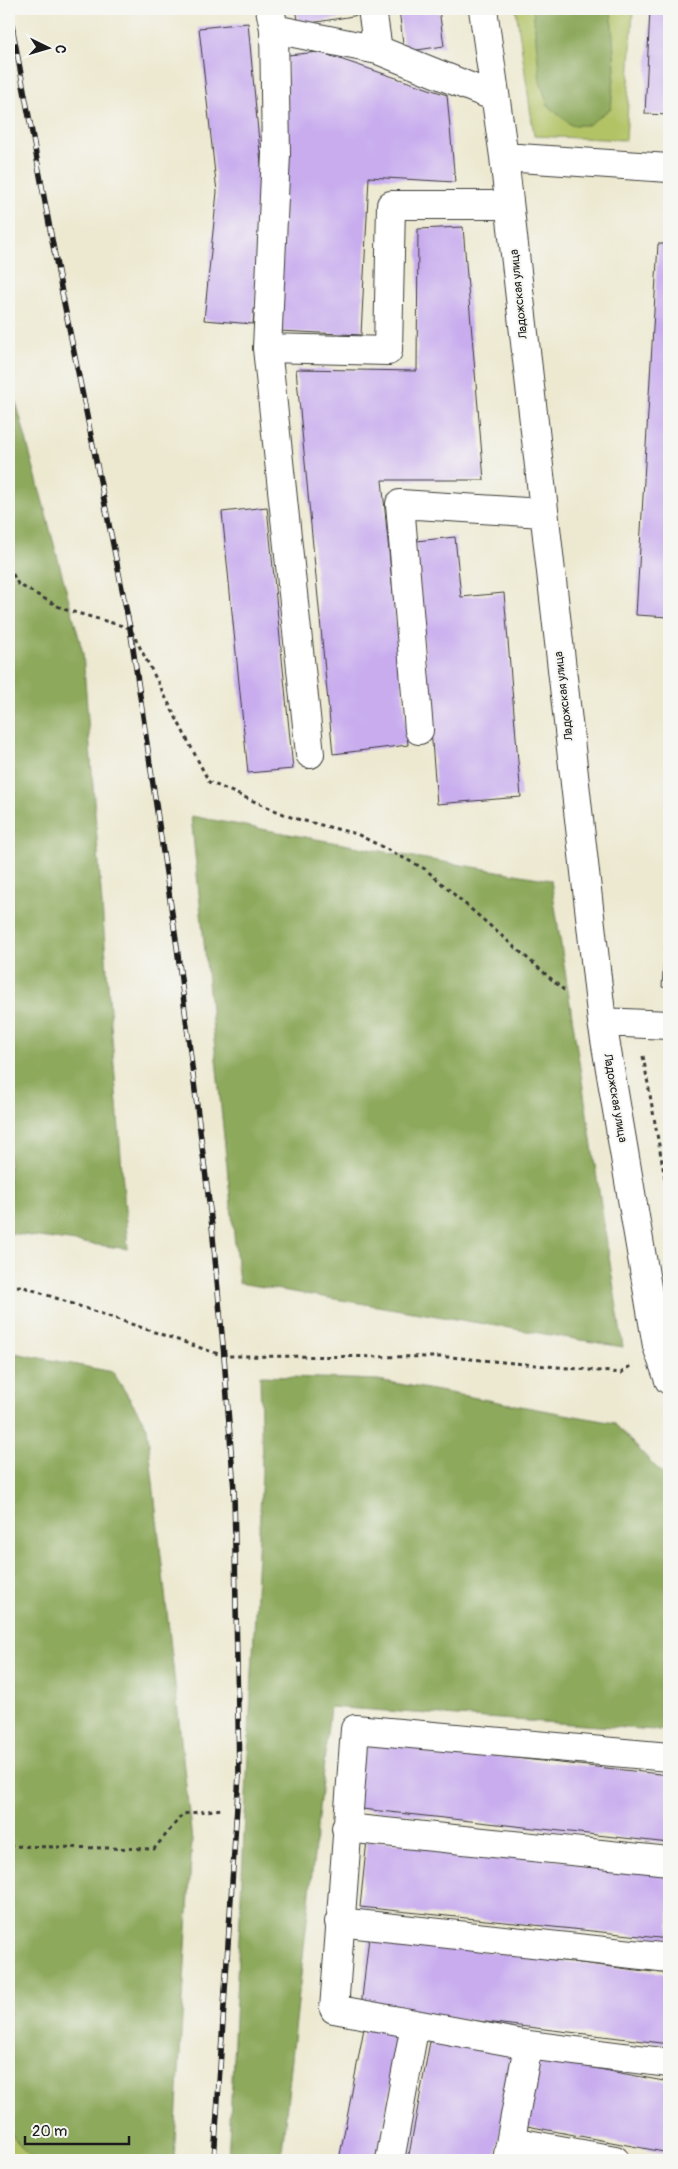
<svg xmlns="http://www.w3.org/2000/svg" width="678" height="2169" font-family="Pangolin,sans-serif">
	<rect width="100%" height="100%" fill="#f6f6f2"/>
	<filter id="ink" filterUnits="userSpaceOnUse"><feTurbulence type="fractalNoise" baseFrequency=".02" numOctaves="2"/><feDisplacementMap in="SourceGraphic" scale="10" xChannelSelector="R" yChannelSelector="G"/><feConvolveMatrix kernelMatrix="1 2 1 2 8 2 1 2 1" color-interpolation-filters="sRGB"/></filter>
	<filter id="wash" filterUnits="userSpaceOnUse"><feTurbulence type="fractalNoise" baseFrequency=".0096" numOctaves="4" result="noise"/><feDisplacementMap in="SourceGraphic" scale="20" xChannelSelector="R" yChannelSelector="G"/><feGaussianBlur stdDeviation="1.12" result="paint"/><feColorMatrix in="noise" values="0 0 0 0 0 0 0 0 0 0 0 0 0 0 0 0 0 1.4 0 .05"/><feComposite in="paint" operator="in"/></filter>
	<g filter="url(#wash)">
		<rect width="100%" height="100%" fill="#ede9d1"/>
		<!-- green -->
		<path fill="#b2c366" stroke="#677041" d="M 516,9 L 633,9 L 626,140 L 534,136 Z
			M 9,2132 L 33,2160 L 9,2160 Z"/>
		<!-- forest -->
		<path fill="#8da95b" stroke="#54623c" d="M 533,9 L 611,9 L 615,68 L 611,108 L 588,125 L 571,125 L 548,106 L 540,81 Z
			M 9,375 L 83,653 L 128,1249 L 9,1233 Z
			M 191,816 L 408,856 L 551,880 L 623,1347 L 239,1283 Z
			M 9,1352 L 113,1372 L 147,1427 L 192,1841 L 174,2160 L 33,2160 L 9,2132 Z
			M 260,1376 L 378,1380 L 614,1423 L 669,1481 L 669,1731 L 330,1707 L 281,2160 L 228,2160 L 262,1471 Z"/>
		<g id="blocks">
			<!-- building -->
			<path fill="#c8acee" d="M 296,9 L 364,9 L 365,14 L 299,25 Z
				M 399,9 L 439,9 L 444,46 L 404,52 Z
				M 650,9 L 669,9 L 669,115 L 645,114 Z
				M 248,23 L 264,196 L 253,324 L 204,320 L 217,192 L 199,28 Z
				M 319,52 L 447,95 L 455,182 L 369,177 L 361,335 L 279,331 L 288,55 Z
				M 463,227 L 484,480 L 382,480 L 408,745 L 333,754 L 296,369 L 417,371 L 418,229 Z
				M 658,244 L 669,244 L 669,617 L 636,615 Z
				M 267,507 L 293,769 L 248,773 L 222,512 Z
				M 455,537 L 461,597 L 504,593 L 521,797 L 437,804 L 416,541 Z
				M 668,889 L 669,889 L 669,988 L 662,987 Z
				M 361,1741 L 669,1775 L 669,1843 L 353,1808 Z
				M 367,1840 L 669,1871 L 669,1939 L 360,1907 Z
				M 369,1937 L 669,1974 L 669,2044 L 361,2007 Z
				M 365,2023 L 401,2030 L 377,2160 L 339,2160 Z
				M 431,2036 L 515,2051 L 495,2160 L 408,2160 Z
				M 540,2058 L 669,2082 L 669,2153 L 527,2126 Z"/>
		</g>
	</g>
	<g filter="url(#ink)">
		<use href="#blocks" fill-opacity="0" stroke="#3b3b37" stroke-width="1"/>
		<g fill="none" stroke-linecap="round" stroke-linejoin="round">
			<defs>
				<path id="minor" d="M 270,9 L 274,29 L 378,50 L 495,97
					M 372,9 L 378,50
					M 483,9 L 504,157 L 602,1022 L 657,1346 L 669,1380
					M 504,157 L 669,168
					M 267,348 L 276,154 L 274,29
					M 419,730 L 400,504 L 543,513
					M 310,754 L 267,348 L 388,351 L 391,205 L 509,205
					M 602,1022 L 669,1025
					M 346,1828 L 669,1861
					M 339,1922 L 669,1958
					M 528,2045 L 334,2009 L 355,1729 L 669,1757
					M 511,2141 L 615,2160
					M 390,2160 L 415,2024
					M 507,2160 L 528,2045 L 669,2063"/>
			</defs>
			<!-- minor casing -->
			<use href="#minor" stroke="#3b3b37" stroke-width="30"/>
			<!-- path -->
			<path stroke="#3b3b37" stroke-width="3" stroke-dasharray="4 4" stroke-linecap="butt" d="M 9,567 L 18,584 L 63,609 L 130,628 L 209,782 L 293,818 L 357,834 L 425,869 L 565,991
				M 643,1056 L 669,1201
				M 9,1287 L 21,1286 L 224,1356 L 450,1357 L 621,1373 L 630,1366
				M 9,1846 L 154,1849 L 183,1814 L 223,1809"/>
			<!-- minor -->
			<use href="#minor" stroke="#fff" stroke-width="28"/>
			<defs>
				<path id="rail" d="M 9,10 L 62,293 L 130,628 L 177,947 L 212,1226 L 224,1356 L 234,1490 L 239,1775 L 214,2160"/>
			</defs>
			<!-- rail casing -->
			<use href="#rail" stroke="#1c1c1c" stroke-width="5.5"/>
			<!-- rail -->
			<use href="#rail" stroke="#f6f6f2" stroke-width="4" stroke-dasharray="11" stroke-linecap="butt"/>
		</g>
	</g>
	<g text-anchor="middle" dominant-baseline="central" stroke-width="4" stroke-linejoin="round" paint-order="stroke">
		<!-- street labels -->
		<g font-size="12" fill="#1c1c1c" stroke="#f6f6f2">
			<text transform="translate(519 294) rotate(-96)">Ладожская улица</text>
			<text transform="translate(564 696) rotate(-97)">Ладожская улица</text>
			<text transform="translate(615 1098) rotate(80)">Ладожская улица</text>
		</g>
	</g>
	<!-- margin -->
	<rect width="678" height="2169" fill="none" stroke="#f6f6f2" stroke-width="30"/>
	<!-- north arrow -->
	<g transform="translate(48 48) rotate(95)" stroke="#f6f6f2" stroke-width="4" paint-order="stroke">
	<path d="M0-4L9 19L0 12L-9 19Z" fill="#1c1c1c"/>
	<text y="-8" font-size="14" font-weight="bold" text-anchor="middle" fill="#1c1c1c">С</text>
	</g>
	<!-- scale -->
	<path d="M25 2136v8h104v-8" fill="none" stroke="#1c1c1c" stroke-width="2.5"/>
	<text x="32" y="2136" font-size="15" fill="#1c1c1c" stroke="#f6f6f2" stroke-width="4" paint-order="stroke">20 m</text>
</svg>
